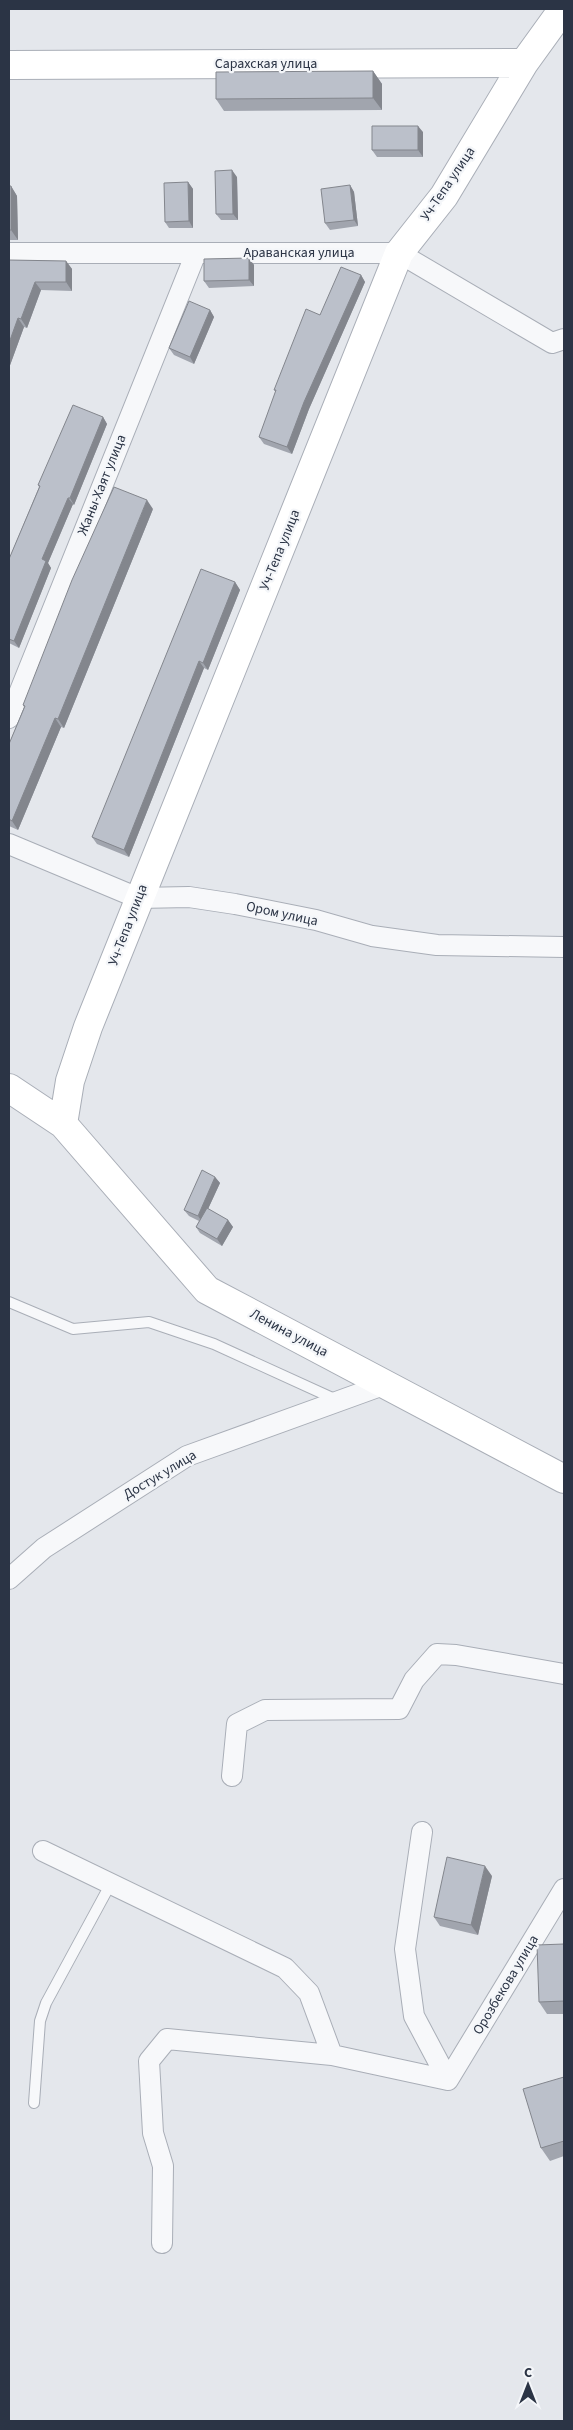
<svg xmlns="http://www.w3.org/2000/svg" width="573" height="2430" font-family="'Source Sans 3',sans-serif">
	<rect width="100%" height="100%" fill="#e4e7ec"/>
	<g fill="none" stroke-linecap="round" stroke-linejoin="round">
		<defs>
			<path id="lane" d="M 9,1302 L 73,1329 L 149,1322 L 214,1344 L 339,1401
				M 34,2103 L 40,2021 L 46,2003 L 110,1885"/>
			<path id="street" d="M 9,253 L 399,253 L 552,343 L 564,339
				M 9,718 L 196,253
				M 9,844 L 138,898 L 189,897 L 235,904 L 316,920 L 372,936 L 437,945 L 564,947
				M 9,1579 L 44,1548 L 187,1456 L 386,1384
				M 232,1776 L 237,1724 L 265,1710 L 399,1709 L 414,1680 L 437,1654 L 456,1655 L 564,1674
				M 422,1832 L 405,1949 L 414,2016 L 448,2080
				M 43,1851 L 285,1968 L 309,1993 L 332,2055
				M 448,2080 L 564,1889
				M 162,2243 L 163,2166 L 153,2133 L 149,2061 L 167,2039 L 332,2055 L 448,2080"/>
			<path id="secondary" d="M 9,65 L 524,63
				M 9,1088 L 63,1124 L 207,1290 L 564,1479
				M 63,1124 L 70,1081 L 88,1027 L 399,253 L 444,196 L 524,63 L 563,9"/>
		</defs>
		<!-- lane casing -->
		<use href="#lane" stroke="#a9aeb7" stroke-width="12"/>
		<!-- street casing -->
		<use href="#street" stroke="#a9aeb7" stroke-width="22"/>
		<!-- secondary casing -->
		<use href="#secondary" stroke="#a9aeb7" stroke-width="30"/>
		<!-- lane -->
		<use href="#lane" stroke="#f7f8fa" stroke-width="10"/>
		<!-- street -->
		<use href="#street" stroke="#f7f8fa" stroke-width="20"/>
		<!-- secondary -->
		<use href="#secondary" stroke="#fff" stroke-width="28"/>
	</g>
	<!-- wall -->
	<path fill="#a1a5ae" d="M 373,71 L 382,84 L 382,110 L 224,111 L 216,99 Z
		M 423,132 L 423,157 L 377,157 L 372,150 Z
		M 237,177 L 238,220 L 221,220 L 216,214 Z
		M 188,182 L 193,189 L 193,228 L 169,228 L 165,222 Z
		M 350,185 L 354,192 L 358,226 L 330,230 L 325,223 Z
		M 9,186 L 11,186 L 17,196 L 18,240 L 9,240 Z
		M 249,258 L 254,265 L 254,286 L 209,288 L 204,281 Z
		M 9,260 L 66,261 L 72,269 L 72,291 L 41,290 L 27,328 L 24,327 L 9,368 Z
		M 361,275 L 365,282 L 309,409 L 292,454 L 264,444 L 259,437 L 276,392 L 274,390 L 320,315 Z
		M 210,310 L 214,317 L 194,364 L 174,355 L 169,348 Z
		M 103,417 L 107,424 L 74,505 L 73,504 L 48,563 L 51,568 L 19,648 L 9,643 L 9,559 L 39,487 L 38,485 Z
		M 153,509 L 64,728 L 61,727 L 18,830 L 9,826 L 9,744 L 24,707 L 23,705 Z
		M 235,582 L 240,590 L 208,670 L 204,668 L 129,857 L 97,844 L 92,837 Z
		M 215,1177 L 220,1183 L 208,1209 L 228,1220 L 233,1227 L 222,1246 L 200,1233 L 196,1227 L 199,1221 L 189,1216 L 184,1210 Z
		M 492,1876 L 478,1935 L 440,1926 L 434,1917 Z
		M 564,1944 L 564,2014 L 547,2014 L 539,2002 Z
		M 564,2077 L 564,2156 L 550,2161 L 541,2148 Z"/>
	<!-- shaded-wall -->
	<path fill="#83868d" d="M 373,71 L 382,84 L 382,110 L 373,98 Z
		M 9,89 L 9,90 L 10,111 L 9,110 Z
		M 418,126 L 423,132 L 423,157 L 418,150 Z
		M 232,170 L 237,177 L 238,220 L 233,214 Z
		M 188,182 L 193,189 L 193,228 L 189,221 Z
		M 350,185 L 354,192 L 358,226 L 354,220 Z
		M 11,186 L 17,196 L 18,240 L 11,230 Z
		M 249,258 L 254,265 L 254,286 L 249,280 Z
		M 66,261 L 72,269 L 72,291 L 66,282 Z
		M 361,275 L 365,282 L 309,409 L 292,454 L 287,447 L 304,402 Z
		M 35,282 L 41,290 L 27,328 L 21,319 Z
		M 210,310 L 214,317 L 194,364 L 190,357 Z
		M 18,318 L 24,327 L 9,368 L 9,343 Z
		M 103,417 L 107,424 L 74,505 L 70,498 Z
		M 68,498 L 73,504 L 48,563 L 51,568 L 19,648 L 14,641 L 42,559 Z
		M 147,500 L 153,509 L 64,728 L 58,719 Z
		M 235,582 L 240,590 L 208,670 L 203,663 Z
		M 199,661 L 204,668 L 129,857 L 124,850 Z
		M 55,718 L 61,727 L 18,830 L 12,821 Z
		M 215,1177 L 220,1183 L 202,1222 L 198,1216 Z
		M 228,1220 L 233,1227 L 222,1246 L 217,1239 Z
		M 485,1866 L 492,1876 L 478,1935 L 471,1925 Z"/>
	<!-- building -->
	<path fill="#bbc0ca" stroke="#83868d" d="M 373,71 L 373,98 L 216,99 L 216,72 Z
		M 372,126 L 418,126 L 418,150 L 372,150 Z
		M 232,170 L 233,214 L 216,214 L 215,171 Z
		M 188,182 L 189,221 L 165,222 L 164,183 Z
		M 350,185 L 354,220 L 325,223 L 321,189 Z
		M 9,186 L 11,186 L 11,230 L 9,230 Z
		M 249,258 L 249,280 L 204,281 L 204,259 Z
		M 9,260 L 66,261 L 66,282 L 35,282 L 21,319 L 18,318 L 9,343 Z
		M 341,267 L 361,275 L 304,402 L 287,447 L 259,437 L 276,390 L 274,390 L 306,309 L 320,315 Z
		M 189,301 L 210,310 L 190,357 L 169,348 Z
		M 73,405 L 103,417 L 70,498 L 68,498 L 42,559 L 46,561 L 14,641 L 9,639 L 9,559 L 40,486 L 38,485 Z
		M 114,487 L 147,500 L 58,719 L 55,718 L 12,821 L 9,819 L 9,744 L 25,706 L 23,705 L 72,580 Z
		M 201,569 L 235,582 L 203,663 L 199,661 L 124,850 L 92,837 Z
		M 202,1170 L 215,1177 L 198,1216 L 184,1210 Z
		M 207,1208 L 228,1220 L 217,1239 L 196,1227 Z
		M 447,1857 L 485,1866 L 471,1925 L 434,1917 Z
		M 564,1944 L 564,2001 L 539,2002 L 537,1945 Z
		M 564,2077 L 564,2141 L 541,2148 L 523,2089 Z"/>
	<g text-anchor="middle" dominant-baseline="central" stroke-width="4.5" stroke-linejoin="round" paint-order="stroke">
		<!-- street labels -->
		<g font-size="14" fill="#2b3445" stroke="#f4f6f9">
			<text x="266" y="64">Сарахская улица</text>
			<text transform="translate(448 184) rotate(-56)">Уч-Тепа улица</text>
			<text x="299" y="253">Араванская улица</text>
			<text transform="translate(102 485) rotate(-68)">Жаны-Хаят улица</text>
			<text transform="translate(280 550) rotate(-68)">Уч-Тепа улица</text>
			<text transform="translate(282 914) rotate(12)">Ором улица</text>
			<text transform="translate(128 925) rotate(-69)">Уч-Тепа улица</text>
			<text transform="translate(289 1333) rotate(28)">Ленина улица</text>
			<text transform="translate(160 1475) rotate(-31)">Достук улица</text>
			<text transform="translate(506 1985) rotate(-59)">Орозбекова улица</text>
		</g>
	</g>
	<!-- border -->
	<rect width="573" height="2430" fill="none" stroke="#2b3445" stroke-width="20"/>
	<!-- north arrow -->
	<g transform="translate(528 2385)" stroke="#f4f6f9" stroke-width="4" paint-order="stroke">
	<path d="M0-4L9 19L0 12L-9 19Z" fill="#2b3445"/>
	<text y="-8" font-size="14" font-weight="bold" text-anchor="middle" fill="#2b3445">С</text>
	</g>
</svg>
